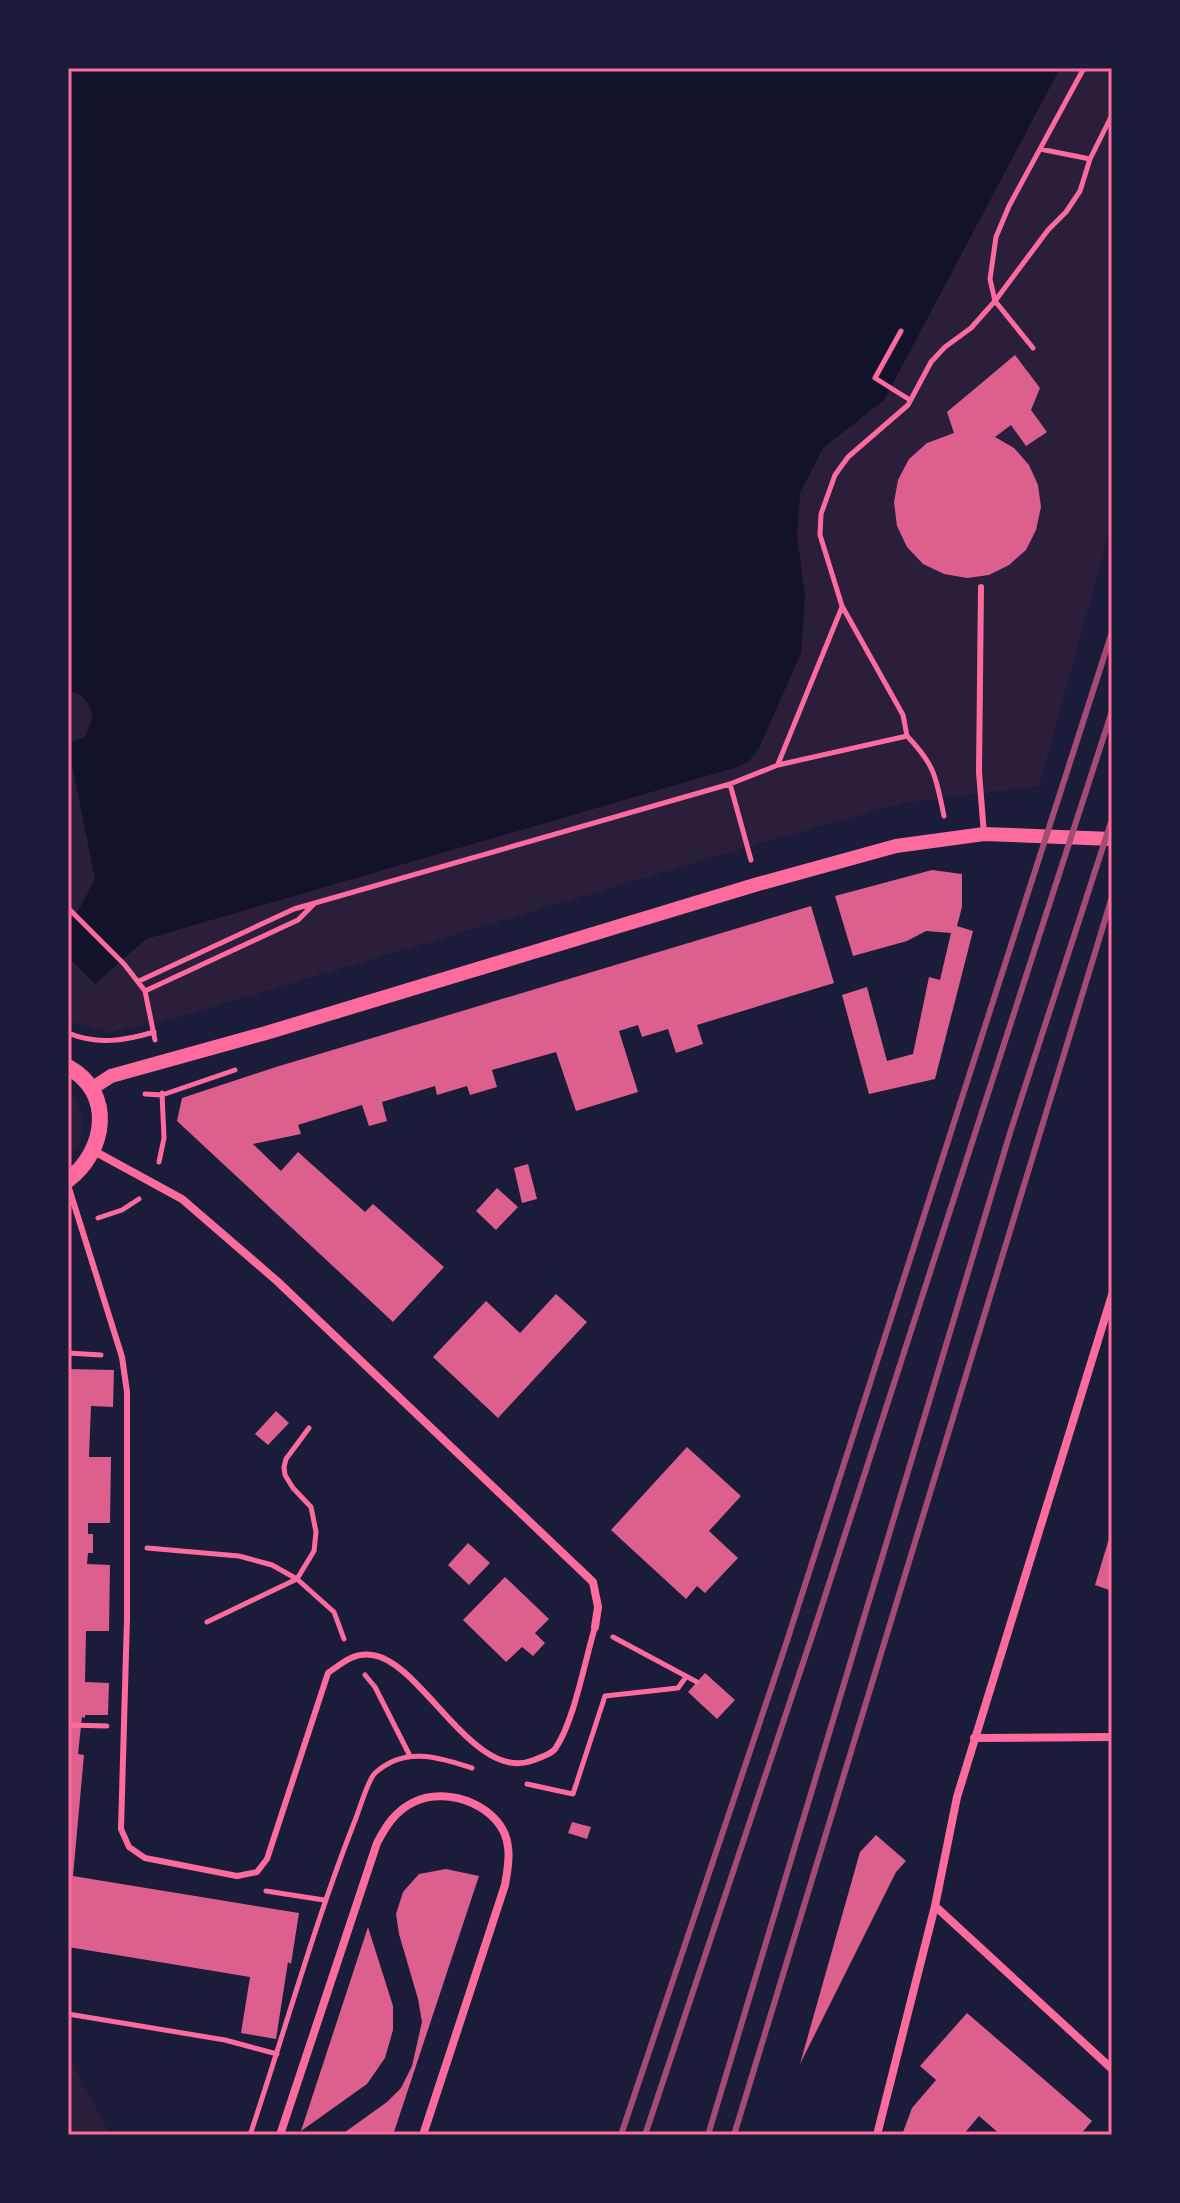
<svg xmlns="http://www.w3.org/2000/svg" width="1180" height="2203" font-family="'Roboto Serif',serif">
	<rect width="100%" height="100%" fill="#1b1b3a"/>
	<!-- green -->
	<path fill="#2a1e3b" d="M 1060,68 L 1112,68 L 1112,522 L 1039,786 L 903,803 L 747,847 L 172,1019 L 110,1032 L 68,1021 L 68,744 L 95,879 L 90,890 L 146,939 L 737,767 L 749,761 L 805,598 L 797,536 L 800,493 L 823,448 L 884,400 Z
		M 68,691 C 83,693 90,703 93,717 L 85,737 L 68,743 Z
		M 68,1090 C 86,1109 88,1139 68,1157 Z
		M 68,2056 L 110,2135 L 68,2135 Z"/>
	<!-- water -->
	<path fill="#12122b" d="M 68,68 L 1060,68 L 884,400 L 823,448 L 800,493 L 797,536 L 805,598 L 801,653 L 759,748 L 749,761 L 737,767 L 146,939 L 95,984 L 71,960 L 68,963 L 68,921 L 80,908 L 95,879 L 68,744 L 85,737 L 93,717 C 90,703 83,693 68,691 Z"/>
	<!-- building -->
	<path fill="#dd5f8e" d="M 1015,355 L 1040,388 L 1031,410 L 1047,432 L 1026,446 L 1011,425 L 995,437 L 1014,448 L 1029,465 L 1038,485 L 1041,507 L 1036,530 L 1026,550 L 1009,565 L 989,575 L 967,578 L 944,574 L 923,564 L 907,547 L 897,526 L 894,502 L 898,480 L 909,459 L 927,443 L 954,433 L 947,412 Z
		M 932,870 L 962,874 L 962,907 L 957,926 L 973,931 L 935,1079 L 869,1094 L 842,995 L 867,987 L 887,1061 L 913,1054 L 929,977 L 940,980 L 951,933 L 926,931 L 907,941 L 853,956 L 835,896 Z
		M 811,906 L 834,983 L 697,1025 L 703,1044 L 676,1053 L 668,1029 L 642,1037 L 638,1025 L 619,1031 L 638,1092 L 576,1111 L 556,1052 L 492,1070 L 497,1087 L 470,1095 L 467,1086 L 437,1095 L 435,1086 L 382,1102 L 387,1121 L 369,1126 L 362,1105 L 298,1125 L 301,1134 L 253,1144 L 281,1171 L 298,1152 L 365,1212 L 373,1204 L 444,1267 L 393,1322 L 177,1121 L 182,1098 L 276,1067 Z
		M 528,1164 L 537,1199 L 522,1203 L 514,1168 Z
		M 497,1188 L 518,1207 L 496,1230 L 476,1211 Z
		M 556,1294 L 587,1322 L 498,1418 L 433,1357 L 486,1301 L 520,1333 Z
		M 68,1369 L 114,1370 L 113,1407 L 91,1406 L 89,1457 L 111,1457 L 110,1523 L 88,1523 L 88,1534 L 93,1534 L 93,1553 L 88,1553 L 87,1564 L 110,1565 L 109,1631 L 86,1631 L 85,1682 L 109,1683 L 108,1715 L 85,1715 L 85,1718 L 82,1717 L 78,1754 L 84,1755 L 73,1876 L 299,1913 L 291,1964 L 288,1962 L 276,2039 L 241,2033 L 250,1977 L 68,1947 Z
		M 276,1411 L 289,1423 L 268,1445 L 255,1434 Z
		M 687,1447 L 741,1496 L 709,1531 L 738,1558 L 705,1593 L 697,1586 L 686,1599 L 611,1530 Z
		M 1111,1532 L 1112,1533 L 1112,1591 L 1095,1585 Z
		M 468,1543 L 490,1563 L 469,1585 L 448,1565 Z
		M 505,1577 L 549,1619 L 535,1633 L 545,1643 L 533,1656 L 522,1647 L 506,1662 L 463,1620 Z
		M 705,1673 L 735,1700 L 717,1719 L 688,1692 Z
		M 572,1822 L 591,1827 L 587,1839 L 568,1833 Z
		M 876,1835 L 906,1861 L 896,1872 L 800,2064 L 860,1852 Z
		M 446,1869 L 479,1876 L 393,2135 L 341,2135 L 387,2102 L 401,2088 L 412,2066 L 422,2022 L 418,1999 L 399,1934 L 396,1914 L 403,1892 L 419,1874 Z
		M 368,1927 L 393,2006 L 393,2030 L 385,2058 L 367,2084 L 301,2131 Z
		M 967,2013 L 1092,2121 L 1080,2135 L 1001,2135 L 979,2116 L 963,2135 L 902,2135 L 912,2108 L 936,2080 L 920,2066 Z"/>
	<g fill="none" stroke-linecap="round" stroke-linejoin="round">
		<!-- path -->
		<path stroke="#ff6b9d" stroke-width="5" d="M 1040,149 L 1090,159
			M 901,331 L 875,378 L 910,400
			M 1033,348 L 995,301 L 1048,230 L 1066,212 L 1080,191 L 1090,159 L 1112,115
			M 907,736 C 935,765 936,777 944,816
			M 907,736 L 903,715 L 842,606 L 820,535 L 821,514 L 835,475 L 848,457 L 908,405 L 931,362 L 945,347 L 971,328 L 995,301 L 990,279 L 996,237 L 1009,206 L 1084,68
			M 778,764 L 842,607
			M 730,784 L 751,860
			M 68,908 L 124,964 L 145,991 L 155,1040
			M 139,981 L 294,909 L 730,784 L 778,765 L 907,736
			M 145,991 L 298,920 L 314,904
			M 68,1033 C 97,1045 124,1041 154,1032
			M 145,1094 L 162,1095 L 235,1070
			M 159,1162 L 164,1138 L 162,1093
			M 98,1218 L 122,1210 L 139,1199
			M 68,1353 L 101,1355
			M 147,1548 L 239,1556 L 272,1565 L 297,1579 L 334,1612 L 344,1639
			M 207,1622 L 297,1579 L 314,1551 L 316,1532 L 311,1507 L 293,1488 L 285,1475 L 284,1467 L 286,1459 L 309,1428
			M 613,1637 L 697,1682
			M 365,1675 L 375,1687 L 409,1754
			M 68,1725 L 107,1726
			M 527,1784 L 573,1794 L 605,1696 L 678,1688 L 686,1677
			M 266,1891 L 324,1900
			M 68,2014 L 225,2040 L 277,2054
			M 250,2135 C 285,2031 314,1925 354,1823 C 359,1812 367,1781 375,1773 C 405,1746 437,1757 472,1768"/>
		<!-- service -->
		<path stroke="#ff6b9d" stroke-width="6" d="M 981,587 L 979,772 L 984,834
			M 68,1185 L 122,1357 L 127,1392 L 127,1618 L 121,1829 L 129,1847 L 145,1858 L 237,1876 L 257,1872 L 267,1859 L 328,1673 C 342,1663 354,1652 372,1655 C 422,1661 474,1785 534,1760 C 541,1757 550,1755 555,1749 C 574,1722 585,1660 595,1627"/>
		<!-- minor -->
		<path stroke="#ff6b9d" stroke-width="8" d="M 94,1151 L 182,1199 L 277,1281 L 593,1582 L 598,1607 L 595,1627
			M 974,1738 L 1112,1737
			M 935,1906 L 1112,2069
			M 280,2135 L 377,1843 C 386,1826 395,1811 414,1802 C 448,1785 504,1807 508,1847 C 510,1860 507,1872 505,1885 L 423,2135
			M 877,2135 L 935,1906 L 957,1797 L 1112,1295"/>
		<!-- tertiary -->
		<path stroke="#ff6b9d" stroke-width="14" d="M 91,1089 L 111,1076 L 266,1033 L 758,884 L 896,846 L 984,834 L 1112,839"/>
		<!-- secondary -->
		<path stroke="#ff6b9d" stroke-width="16" d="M 68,1067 C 115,1093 106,1151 68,1180"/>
		<!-- rail -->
		<path stroke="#a44b75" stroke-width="6" d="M 621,2135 L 785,1647 L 1112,632
			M 645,2135 L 815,1627 L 1112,711
			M 708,2135 L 1010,1133 L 1112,819
			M 734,2135 L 1112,897"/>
	</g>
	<!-- border -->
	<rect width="1180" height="2203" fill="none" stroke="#1b1b3a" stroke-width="140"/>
	<rect x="70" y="70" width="1040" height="2063" fill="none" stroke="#ff6b9d" stroke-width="3"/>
</svg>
